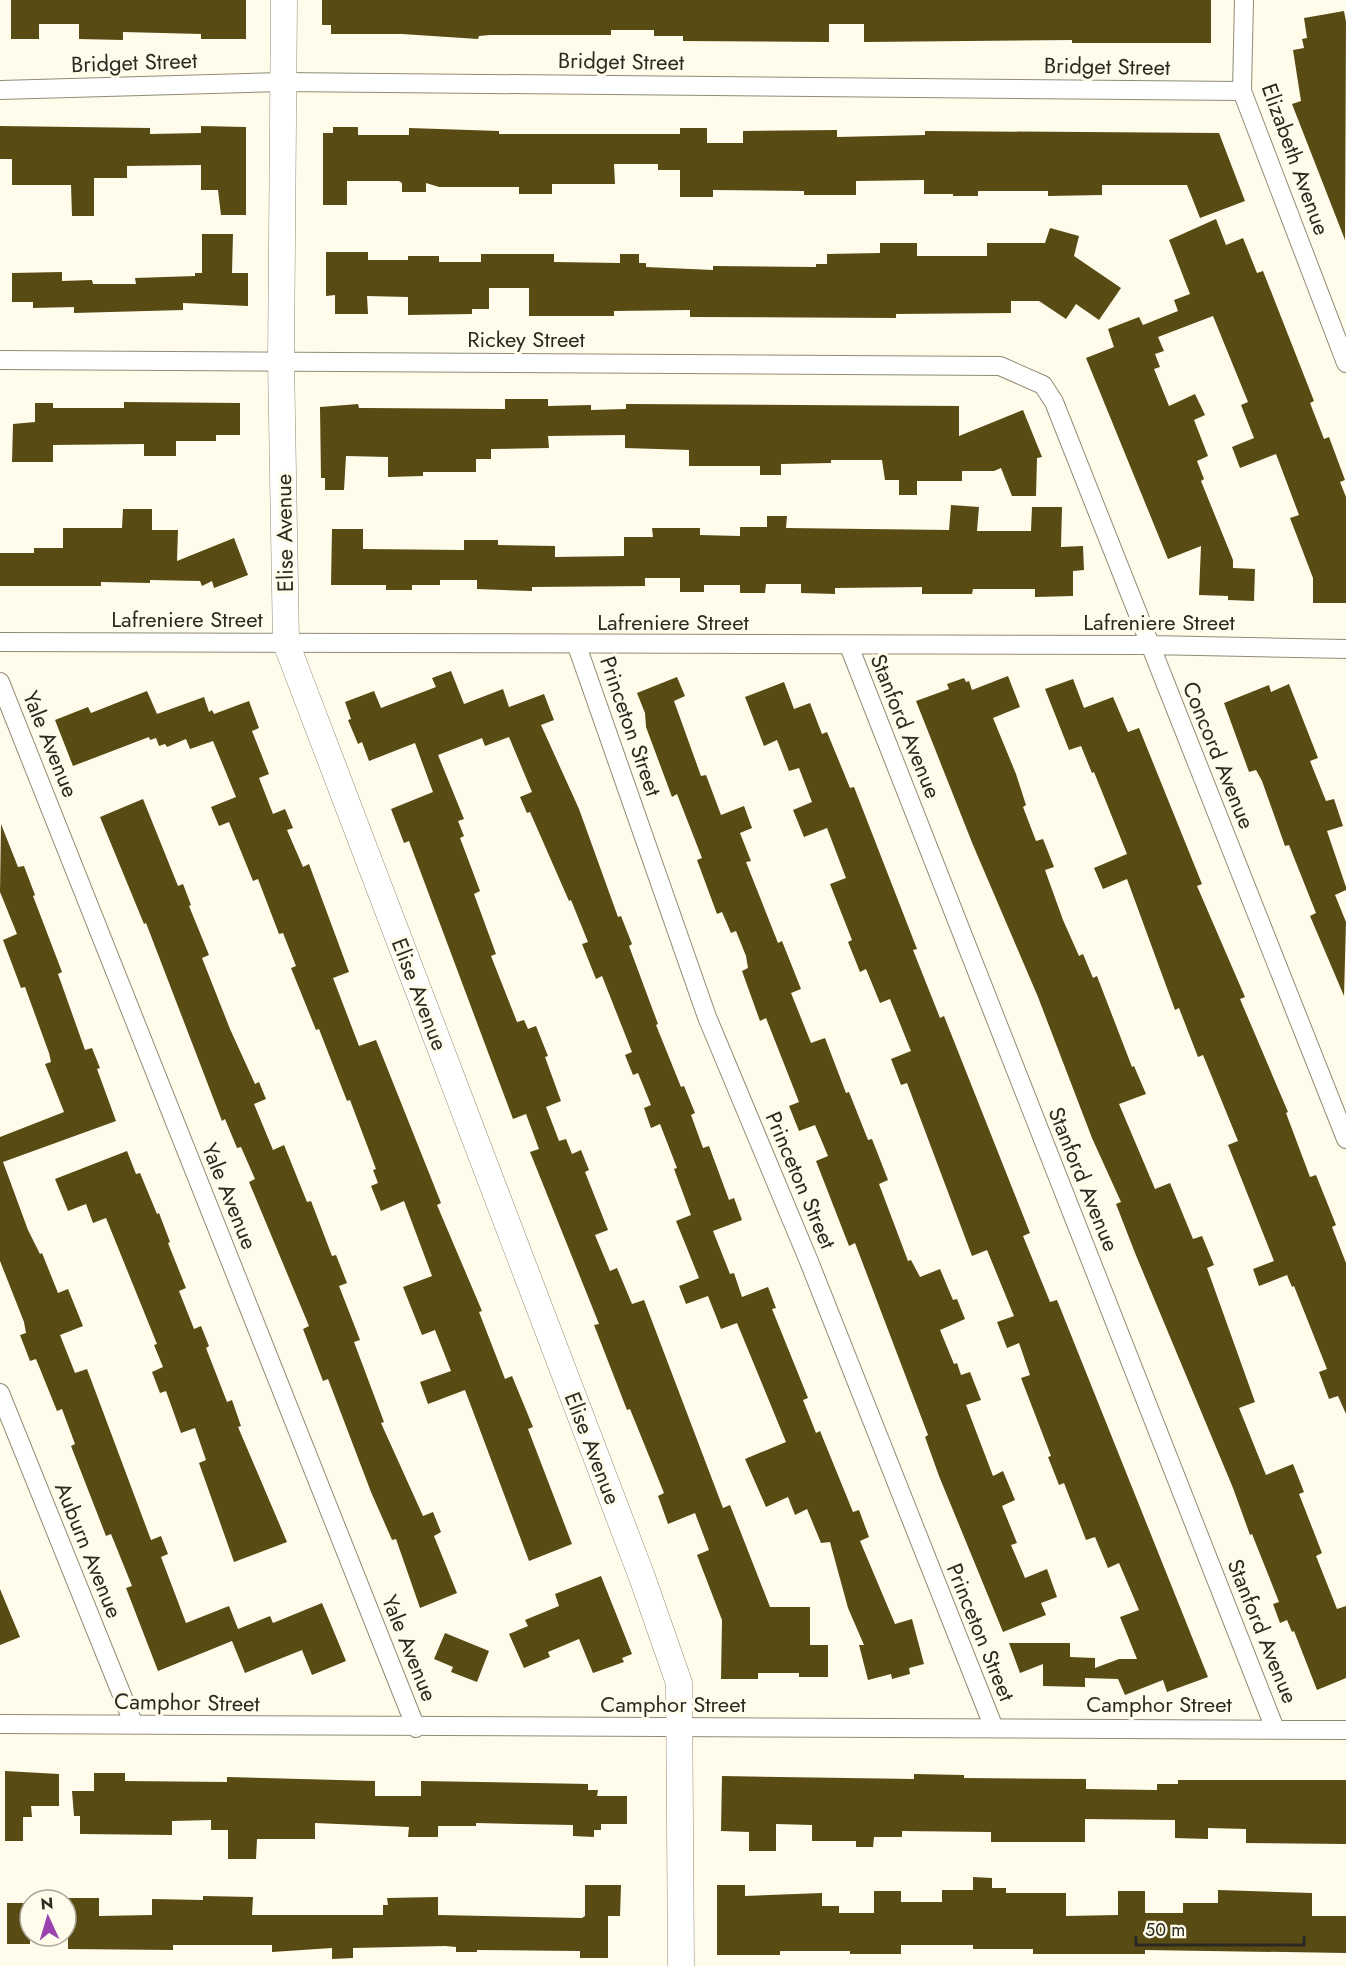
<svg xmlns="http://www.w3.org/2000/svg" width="1346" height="1966" font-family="Jost,sans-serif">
	<rect width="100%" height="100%" fill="#fffcec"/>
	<!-- building -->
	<path fill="#584b13" d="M 11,0 L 246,0 L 246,39 L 201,39 L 201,34 L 123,32 L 123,40 L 79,39 L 79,24 L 39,24 L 39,39 L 11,39 Z
		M 322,0 L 1211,0 L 1211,43 L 1072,43 L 1072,40 L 864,42 L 864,24 L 829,24 L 829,42 L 683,41 L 683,36 L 654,36 L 654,30 L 611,30 L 611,35 L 490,35 L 479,36 L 478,39 L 402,34 L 331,34 L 331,25 L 322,25 Z
		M 1344,11 L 1346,22 L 1345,240 L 1292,104 L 1301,101 L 1293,50 L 1304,48 L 1302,39 L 1307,38 L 1304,18 Z
		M 0,126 L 150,128 L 150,134 L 201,133 L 201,126 L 246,127 L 246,215 L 221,215 L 218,190 L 201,190 L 201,165 L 127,166 L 127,178 L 94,178 L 94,216 L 72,216 L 71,185 L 12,185 L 12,159 L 0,159 Z
		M 333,127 L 358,127 L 358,135 L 409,135 L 409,128 L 499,131 L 499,134 L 680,134 L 680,128 L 707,128 L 707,143 L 743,143 L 743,131 L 837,130 L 837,137 L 925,135 L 925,131 L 1219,133 L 1245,201 L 1200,218 L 1187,185 L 1102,185 L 1102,195 L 1048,196 L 1048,191 L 978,191 L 978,196 L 953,196 L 953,194 L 924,194 L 924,180 L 856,181 L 856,195 L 804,195 L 804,191 L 713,190 L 713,197 L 680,197 L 680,170 L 658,170 L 658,164 L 614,164 L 615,184 L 552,184 L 552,194 L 519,194 L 519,187 L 439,187 L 426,183 L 426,192 L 402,192 L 402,183 L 399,181 L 347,181 L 347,205 L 323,205 L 323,133 L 333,133 Z
		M 1216,219 L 1226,245 L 1243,238 L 1257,273 L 1263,271 L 1314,401 L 1310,403 L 1324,439 L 1329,437 L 1345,480 L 1340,482 L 1346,497 L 1346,603 L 1313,603 L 1313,578 L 1290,518 L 1299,515 L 1276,454 L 1240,468 L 1232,447 L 1254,438 L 1241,405 L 1248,402 L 1213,316 L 1158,337 L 1164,351 L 1155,354 L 1160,367 L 1154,369 L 1169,406 L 1195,394 L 1205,415 L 1194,420 L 1208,456 L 1197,461 L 1204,479 L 1201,481 L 1233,560 L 1233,568 L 1255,569 L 1254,601 L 1228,600 L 1228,596 L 1199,595 L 1201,546 L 1168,559 L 1086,358 L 1114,347 L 1108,329 L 1139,317 L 1143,325 L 1178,311 L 1174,300 L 1190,294 L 1169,240 Z
		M 1050,228 L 1079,236 L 1074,256 L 1121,288 L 1099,320 L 1076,304 L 1066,319 L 1039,301 L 1011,301 L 1011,313 L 896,314 L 896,318 L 690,317 L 690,310 L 614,311 L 614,316 L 529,316 L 529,288 L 489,288 L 489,309 L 472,309 L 472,314 L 408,315 L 408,297 L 367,296 L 368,314 L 335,314 L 335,295 L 326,296 L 326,252 L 368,252 L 368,260 L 408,260 L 408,256 L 439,256 L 439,262 L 481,262 L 481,254 L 554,254 L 554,262 L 620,263 L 620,254 L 639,254 L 639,263 L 646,263 L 646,267 L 713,270 L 713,266 L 816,267 L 816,264 L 827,264 L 827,254 L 880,253 L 880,243 L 917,243 L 917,256 L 987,256 L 987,243 L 1045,243 Z
		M 202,234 L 233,234 L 232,273 L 248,273 L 248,306 L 183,303 L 183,310 L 74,313 L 74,307 L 33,308 L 33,302 L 12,302 L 12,273 L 62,272 L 62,281 L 92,280 L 93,284 L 136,284 L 135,278 L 195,276 L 195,273 L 202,273 Z
		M 505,399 L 548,399 L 548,406 L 591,405 L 591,410 L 626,409 L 626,404 L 959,406 L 959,436 L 1023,410 L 1042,457 L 1037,458 L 1036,496 L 1012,496 L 1001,468 L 994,471 L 962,471 L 962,481 L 917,481 L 917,495 L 899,495 L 899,480 L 885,480 L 882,460 L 831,460 L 831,463 L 781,464 L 781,475 L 760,475 L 760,466 L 689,466 L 689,450 L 625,448 L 625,435 L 548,436 L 549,448 L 491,449 L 491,459 L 476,459 L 476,472 L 423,472 L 423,476 L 388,477 L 388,457 L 346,456 L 344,490 L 325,490 L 325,478 L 321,478 L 320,407 L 358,404 L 359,408 L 366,408 L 505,409 Z
		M 124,402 L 240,403 L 240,435 L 216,435 L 216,441 L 176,441 L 176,456 L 144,456 L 144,444 L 53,445 L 53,462 L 12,462 L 13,424 L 35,422 L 35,403 L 53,403 L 53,408 L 124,408 Z
		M 951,505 L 979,507 L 977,531 L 1031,531 L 1032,507 L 1062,507 L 1061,547 L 1083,546 L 1084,570 L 1073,571 L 1073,596 L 1035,597 L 1035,589 L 973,589 L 972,594 L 922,594 L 922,587 L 835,588 L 835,594 L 801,593 L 801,584 L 766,584 L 765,593 L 740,593 L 740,585 L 704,585 L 704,592 L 680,592 L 680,578 L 645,578 L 645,586 L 532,587 L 532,591 L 477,589 L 477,580 L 440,580 L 440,585 L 412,585 L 412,590 L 386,590 L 386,585 L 331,585 L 332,529 L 363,529 L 363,549 L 464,550 L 464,540 L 498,540 L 498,545 L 555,546 L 555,557 L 624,556 L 624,537 L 653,537 L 652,528 L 700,528 L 700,535 L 740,536 L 740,527 L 767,527 L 767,516 L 787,516 L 786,528 L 949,530 Z
		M 123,509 L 152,509 L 152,530 L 178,530 L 177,561 L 234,538 L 248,575 L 214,588 L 212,581 L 202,586 L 200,581 L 150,580 L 150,583 L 101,582 L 101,586 L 0,586 L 0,553 L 34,553 L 34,548 L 63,548 L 63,528 L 122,528 Z
		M 451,671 L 464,704 L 503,689 L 509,707 L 544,694 L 554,720 L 541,725 L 579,809 L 618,917 L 621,916 L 632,944 L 629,946 L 658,1024 L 656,1025 L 681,1087 L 684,1086 L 695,1113 L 691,1115 L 703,1148 L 709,1146 L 729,1200 L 734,1198 L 742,1220 L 713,1231 L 730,1274 L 734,1273 L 742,1297 L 768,1287 L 776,1308 L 772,1309 L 808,1398 L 803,1400 L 816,1433 L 820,1431 L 853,1512 L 859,1510 L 869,1537 L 860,1541 L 895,1624 L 912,1619 L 924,1664 L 909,1668 L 910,1674 L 892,1679 L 891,1674 L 868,1680 L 859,1645 L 864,1645 L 848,1608 L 830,1542 L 821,1543 L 807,1509 L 795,1515 L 788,1497 L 766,1507 L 745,1459 L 786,1442 L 737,1323 L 721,1329 L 708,1296 L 686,1304 L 679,1286 L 699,1278 L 676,1221 L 691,1215 L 674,1169 L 677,1168 L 660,1124 L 651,1128 L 644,1108 L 651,1105 L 638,1073 L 633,1075 L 625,1055 L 632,1052 L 602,976 L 596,979 L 582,944 L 588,942 L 571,900 L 569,901 L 530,812 L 527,813 L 520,797 L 532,792 L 509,737 L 485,746 L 482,738 L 438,755 L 464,819 L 458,821 L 464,836 L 460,838 L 480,891 L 474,894 L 496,954 L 491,956 L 517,1022 L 524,1020 L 528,1029 L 536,1026 L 548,1056 L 545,1057 L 561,1101 L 546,1107 L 559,1141 L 566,1139 L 572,1154 L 581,1150 L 589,1170 L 585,1172 L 608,1230 L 595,1235 L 610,1271 L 617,1268 L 632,1304 L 644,1300 L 723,1508 L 730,1505 L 770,1607 L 810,1607 L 810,1645 L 828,1645 L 828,1677 L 799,1677 L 799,1673 L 758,1673 L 758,1679 L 721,1679 L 722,1620 L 697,1555 L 709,1550 L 695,1513 L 668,1524 L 658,1496 L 664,1493 L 630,1409 L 627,1410 L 594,1325 L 599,1324 L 530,1152 L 539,1149 L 526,1114 L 513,1119 L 409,841 L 404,843 L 391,809 L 433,792 L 415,743 L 369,761 L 362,742 L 358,744 L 348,720 L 351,719 L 345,702 L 374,691 L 381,708 L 436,687 L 432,678 Z
		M 1008,676 L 1020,707 L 993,718 L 1016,774 L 1026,805 L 1023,807 L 1036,841 L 1043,839 L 1054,867 L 1045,870 L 1063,920 L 1079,956 L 1083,954 L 1093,978 L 1097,976 L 1132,1067 L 1134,1066 L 1146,1094 L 1119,1104 L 1155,1189 L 1170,1183 L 1193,1239 L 1202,1236 L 1214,1265 L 1207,1268 L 1255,1402 L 1239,1408 L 1266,1475 L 1293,1464 L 1304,1492 L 1299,1494 L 1322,1553 L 1316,1556 L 1337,1609 L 1346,1606 L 1346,1678 L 1317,1690 L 1294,1631 L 1292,1632 L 1287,1620 L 1280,1623 L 1273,1604 L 1279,1602 L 1252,1534 L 1250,1535 L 1233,1488 L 1135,1253 L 1116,1204 L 1121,1202 L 1092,1138 L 1038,997 L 973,845 L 916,701 L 949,689 L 947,684 L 964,678 L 966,682 L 969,681 L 972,690 Z
		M 677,677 L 685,696 L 674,701 L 701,776 L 706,775 L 721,815 L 744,806 L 752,828 L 740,833 L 751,861 L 746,862 L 778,943 L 782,941 L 801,989 L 791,993 L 811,1043 L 825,1038 L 846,1093 L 849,1092 L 868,1140 L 872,1139 L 888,1180 L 879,1184 L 908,1261 L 911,1260 L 920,1277 L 940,1269 L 953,1300 L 957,1299 L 965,1319 L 940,1330 L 954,1364 L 957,1363 L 961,1375 L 970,1372 L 981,1400 L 966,1405 L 993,1476 L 1003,1471 L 1015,1500 L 1002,1506 L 1017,1543 L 1011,1545 L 1025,1578 L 1047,1569 L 1057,1597 L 1041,1603 L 1046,1615 L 1003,1632 L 939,1476 L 925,1437 L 928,1435 L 855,1243 L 849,1246 L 816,1161 L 828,1156 L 815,1125 L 799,1131 L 789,1106 L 799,1102 L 766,1018 L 760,1021 L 742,971 L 748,968 L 746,956 L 736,931 L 731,933 L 722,912 L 717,914 L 697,860 L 702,858 L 677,794 L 672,797 L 646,727 L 645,713 L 637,693 Z
		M 1073,679 L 1084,708 L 1113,697 L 1128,732 L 1139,728 L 1202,884 L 1197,886 L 1245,997 L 1240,999 L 1288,1112 L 1286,1113 L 1310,1177 L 1316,1175 L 1336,1225 L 1332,1227 L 1346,1263 L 1346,1414 L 1338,1396 L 1329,1399 L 1319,1372 L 1327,1369 L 1294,1286 L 1292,1287 L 1287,1275 L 1259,1286 L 1253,1269 L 1274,1261 L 1228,1145 L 1238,1141 L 1203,1055 L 1198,1057 L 1179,1008 L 1175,1010 L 1127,879 L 1103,889 L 1094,868 L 1127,854 L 1094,772 L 1092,773 L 1081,746 L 1069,750 L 1045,689 Z
		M 784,682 L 794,709 L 810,703 L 822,734 L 827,732 L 850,788 L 854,787 L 917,949 L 913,950 L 940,1018 L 944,1016 L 1030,1233 L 1023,1236 L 1050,1302 L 1057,1300 L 1208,1677 L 1167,1692 L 1163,1680 L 1125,1695 L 1118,1679 L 1085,1678 L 1085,1687 L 1043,1686 L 1043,1664 L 1020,1673 L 1009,1643 L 1070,1643 L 1070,1657 L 1095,1658 L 1095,1668 L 1119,1659 L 1137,1659 L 1120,1617 L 1139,1610 L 1119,1563 L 1108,1568 L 1095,1537 L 1086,1540 L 1064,1483 L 1059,1485 L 1048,1457 L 1051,1456 L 1021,1378 L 1030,1375 L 1019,1343 L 1007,1348 L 997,1322 L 1014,1316 L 987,1250 L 972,1256 L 907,1083 L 901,1085 L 891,1059 L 911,1051 L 890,999 L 880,1003 L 866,969 L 860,972 L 848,942 L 852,940 L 830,884 L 846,878 L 827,828 L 804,837 L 793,810 L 812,802 L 799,768 L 789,771 L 777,740 L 764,746 L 745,697 Z
		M 1289,684 L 1318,758 L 1310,761 L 1326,801 L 1334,799 L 1343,826 L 1327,831 L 1346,887 L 1346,890 L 1335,895 L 1346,922 L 1344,996 L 1310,916 L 1316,913 L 1289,845 L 1285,846 L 1262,781 L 1256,770 L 1249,772 L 1224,703 L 1269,685 L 1271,692 Z
		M 147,691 L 157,714 L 204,697 L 209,712 L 212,710 L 214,714 L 249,701 L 259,728 L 252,731 L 269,774 L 259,778 L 273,814 L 285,809 L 293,828 L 287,830 L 303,867 L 309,864 L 349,972 L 333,978 L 359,1046 L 376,1040 L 441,1203 L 437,1205 L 482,1311 L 479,1312 L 505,1379 L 512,1376 L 533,1427 L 528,1429 L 572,1544 L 529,1561 L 465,1390 L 428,1404 L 420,1382 L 451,1371 L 435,1330 L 422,1335 L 403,1287 L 432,1276 L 404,1201 L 381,1211 L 371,1186 L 378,1183 L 373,1170 L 376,1169 L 350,1100 L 347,1101 L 319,1029 L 316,1030 L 291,968 L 296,966 L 283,933 L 279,934 L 258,879 L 253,881 L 229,822 L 219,826 L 211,807 L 236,797 L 213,741 L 190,749 L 186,739 L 167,747 L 165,744 L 159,746 L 156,738 L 150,740 L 149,737 L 73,766 L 55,720 L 88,707 L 91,713 Z
		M 143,799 L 178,886 L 183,884 L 191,905 L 189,906 L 209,955 L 202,958 L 230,1029 L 255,1084 L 259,1082 L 266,1099 L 254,1104 L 273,1150 L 284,1145 L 307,1202 L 311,1201 L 332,1256 L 336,1255 L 347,1283 L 339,1286 L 360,1340 L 354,1342 L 384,1422 L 381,1423 L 423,1516 L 433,1512 L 441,1532 L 434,1536 L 457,1593 L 420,1608 L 396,1539 L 392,1540 L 371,1492 L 328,1379 L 323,1381 L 303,1329 L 309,1326 L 249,1182 L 255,1179 L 241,1147 L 237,1148 L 225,1119 L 222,1121 L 146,923 L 144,924 L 100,817 Z
		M 1,824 L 18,867 L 24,866 L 35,895 L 33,896 L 62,972 L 58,974 L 85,1050 L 92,1048 L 100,1068 L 97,1069 L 116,1121 L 3,1162 L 28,1230 L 40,1254 L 42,1253 L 58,1293 L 68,1289 L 83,1326 L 60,1335 L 75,1373 L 87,1369 L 151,1540 L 161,1536 L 168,1554 L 161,1557 L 186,1623 L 229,1606 L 238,1629 L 270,1616 L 273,1623 L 322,1603 L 346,1661 L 312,1675 L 302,1650 L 245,1673 L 232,1641 L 158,1671 L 126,1588 L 132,1586 L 111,1534 L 106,1536 L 71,1446 L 75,1444 L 62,1409 L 57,1411 L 36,1359 L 30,1361 L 20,1335 L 26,1333 L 24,1322 L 0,1261 L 0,1137 L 64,1112 L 45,1064 L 51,1062 L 49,1053 L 25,987 L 21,988 L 3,940 L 17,934 L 0,892 Z
		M 127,1151 L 136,1174 L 140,1173 L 157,1214 L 159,1213 L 170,1242 L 168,1243 L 186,1288 L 179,1291 L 194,1329 L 201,1326 L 209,1346 L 206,1348 L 227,1402 L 232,1400 L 241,1426 L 238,1427 L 287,1542 L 234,1562 L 199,1463 L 206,1460 L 195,1428 L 181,1433 L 166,1391 L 160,1393 L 152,1372 L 163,1367 L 154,1345 L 157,1344 L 106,1218 L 93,1223 L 86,1204 L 68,1211 L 55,1179 Z
		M 601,1576 L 632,1654 L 622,1658 L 624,1662 L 593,1673 L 579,1639 L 548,1652 L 550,1657 L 524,1668 L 509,1634 L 528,1626 L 525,1620 L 559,1606 L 555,1594 Z
		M 0,1589 L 20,1637 L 0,1645 Z
		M 445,1633 L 489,1651 L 477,1682 L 451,1672 L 453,1667 L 434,1659 Z
		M 5,1771 L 59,1774 L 59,1806 L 31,1806 L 32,1817 L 23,1817 L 23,1841 L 5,1841 Z
		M 94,1773 L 125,1773 L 125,1781 L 227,1782 L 227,1777 L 375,1781 L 375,1796 L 421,1796 L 421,1781 L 588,1784 L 588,1790 L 598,1790 L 597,1796 L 627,1796 L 627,1824 L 601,1824 L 601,1830 L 594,1830 L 594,1837 L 573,1836 L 573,1825 L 476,1823 L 476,1826 L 438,1826 L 438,1837 L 408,1837 L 409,1827 L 315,1823 L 315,1839 L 257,1839 L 256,1859 L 228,1859 L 228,1830 L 211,1830 L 211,1820 L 172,1821 L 172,1835 L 80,1834 L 80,1816 L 74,1816 L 72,1791 L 94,1791 Z
		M 914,1774 L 964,1775 L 964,1778 L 1086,1779 L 1086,1789 L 1157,1790 L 1157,1784 L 1178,1784 L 1178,1780 L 1346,1780 L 1346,1844 L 1246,1843 L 1246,1829 L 1208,1828 L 1208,1839 L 1175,1838 L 1175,1820 L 1085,1819 L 1085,1842 L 991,1842 L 991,1832 L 902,1831 L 902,1837 L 874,1837 L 873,1847 L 856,1847 L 856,1841 L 812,1841 L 812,1825 L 776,1824 L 776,1851 L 749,1851 L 749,1832 L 721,1831 L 722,1776 L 914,1779 Z
		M 973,1877 L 992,1878 L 992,1888 L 1006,1888 L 1006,1893 L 1066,1893 L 1066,1916 L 1118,1915 L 1118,1891 L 1145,1891 L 1145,1913 L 1183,1913 L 1183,1903 L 1218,1903 L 1218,1890 L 1312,1893 L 1312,1916 L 1346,1916 L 1346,1953 L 1145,1950 L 1145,1954 L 1033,1954 L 1033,1949 L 973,1949 L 973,1945 L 901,1945 L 901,1954 L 850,1954 L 850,1951 L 780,1951 L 780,1955 L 717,1955 L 717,1885 L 745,1885 L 745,1896 L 822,1893 L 822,1906 L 839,1906 L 839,1913 L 874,1913 L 874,1891 L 901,1891 L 901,1902 L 942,1902 L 942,1890 L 973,1890 Z
		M 585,1885 L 621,1885 L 620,1916 L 608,1916 L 608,1958 L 580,1958 L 580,1951 L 477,1950 L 477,1952 L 456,1952 L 456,1947 L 445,1946 L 353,1948 L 353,1958 L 332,1959 L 332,1948 L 272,1952 L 272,1945 L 173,1945 L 173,1950 L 68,1949 L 68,1898 L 99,1898 L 99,1916 L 152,1915 L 152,1899 L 203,1900 L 203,1896 L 253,1897 L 252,1915 L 383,1915 L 383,1905 L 388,1905 L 387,1898 L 438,1897 L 438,1915 L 582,1918 L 585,1916 Z
		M 7,1903 L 30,1903 L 30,1944 L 7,1944 Z"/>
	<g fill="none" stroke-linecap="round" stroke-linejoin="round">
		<defs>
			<path id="street" d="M 1244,0 L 1242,91 L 1346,363
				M 0,90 L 283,82 L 1242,91
				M 0,360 L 1000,366 L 1043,385 L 1054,402 L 1346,1139
				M 0,642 L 1150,645 L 1346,649
				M 577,646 L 707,1017 L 808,1259 L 994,1728
				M 849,646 L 1275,1729
				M 0,682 L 416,1728
				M 0,1393 L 134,1725
				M 0,1724 L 1346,1730"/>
			<path id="secondary" d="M 284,0 L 281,361 L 286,643 L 642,1577 L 679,1683 L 681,1966"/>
		</defs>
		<!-- street casing -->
		<use href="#street" stroke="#918b74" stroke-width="20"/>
		<!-- secondary casing -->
		<use href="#secondary" stroke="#918b74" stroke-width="27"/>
		<!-- street -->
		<use href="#street" stroke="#fff" stroke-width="18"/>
		<!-- secondary -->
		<use href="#secondary" stroke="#fff" stroke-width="26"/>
	</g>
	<g text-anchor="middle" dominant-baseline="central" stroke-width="6" stroke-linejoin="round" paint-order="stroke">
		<!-- street labels -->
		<g font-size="22" fill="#2c2a20" stroke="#fffcec">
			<text transform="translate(621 61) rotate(1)">Bridget Street</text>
			<text transform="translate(134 62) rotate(-2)">Bridget Street</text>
			<text transform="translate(1107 66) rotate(1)">Bridget Street</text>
			<text transform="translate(1296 159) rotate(70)">Elizabeth Avenue</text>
			<text x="526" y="339">Rickey Street</text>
			<text transform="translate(284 533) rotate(-91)">Elise Avenue</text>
			<text x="187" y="619">Lafreniere Street</text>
			<text x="673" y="622">Lafreniere Street</text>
			<text x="1159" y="622">Lafreniere Street</text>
			<text transform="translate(631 726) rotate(71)">Princeton Street</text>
			<text transform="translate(906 726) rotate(68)">Stanford Avenue</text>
			<text transform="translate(51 744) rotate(68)">Yale Avenue</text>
			<text transform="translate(1219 755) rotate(68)">Concord Avenue</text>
			<text transform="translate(420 994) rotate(69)">Elise Avenue</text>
			<text transform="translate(1084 1179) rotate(68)">Stanford Avenue</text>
			<text transform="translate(801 1180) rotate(67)">Princeton Street</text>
			<text transform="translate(230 1196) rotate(68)">Yale Avenue</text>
			<text transform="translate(593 1448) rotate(69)">Elise Avenue</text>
			<text transform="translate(89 1550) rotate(68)">Auburn Avenue</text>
			<text transform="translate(1263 1631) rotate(68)">Stanford Avenue</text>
			<text transform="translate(981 1632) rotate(68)">Princeton Street</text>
			<text transform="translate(410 1648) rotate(68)">Yale Avenue</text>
			<text transform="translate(187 1702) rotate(1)">Camphor Street</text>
			<text x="673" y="1704">Camphor Street</text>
			<text x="1159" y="1704">Camphor Street</text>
		</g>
	</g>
	<!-- north arrow -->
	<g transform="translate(48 1918) rotate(356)"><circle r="28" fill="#fffcec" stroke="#aba89a" stroke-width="1.5"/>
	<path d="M0-4.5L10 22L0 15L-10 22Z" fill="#9a42ae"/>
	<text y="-9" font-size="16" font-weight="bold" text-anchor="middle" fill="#2c2a20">N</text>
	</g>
	<!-- scale -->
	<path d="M1136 1936v9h168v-9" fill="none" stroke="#2c2a20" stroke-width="3"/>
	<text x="1145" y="1936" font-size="18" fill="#2c2a20" stroke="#fffcec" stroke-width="4.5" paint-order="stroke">50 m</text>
</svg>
